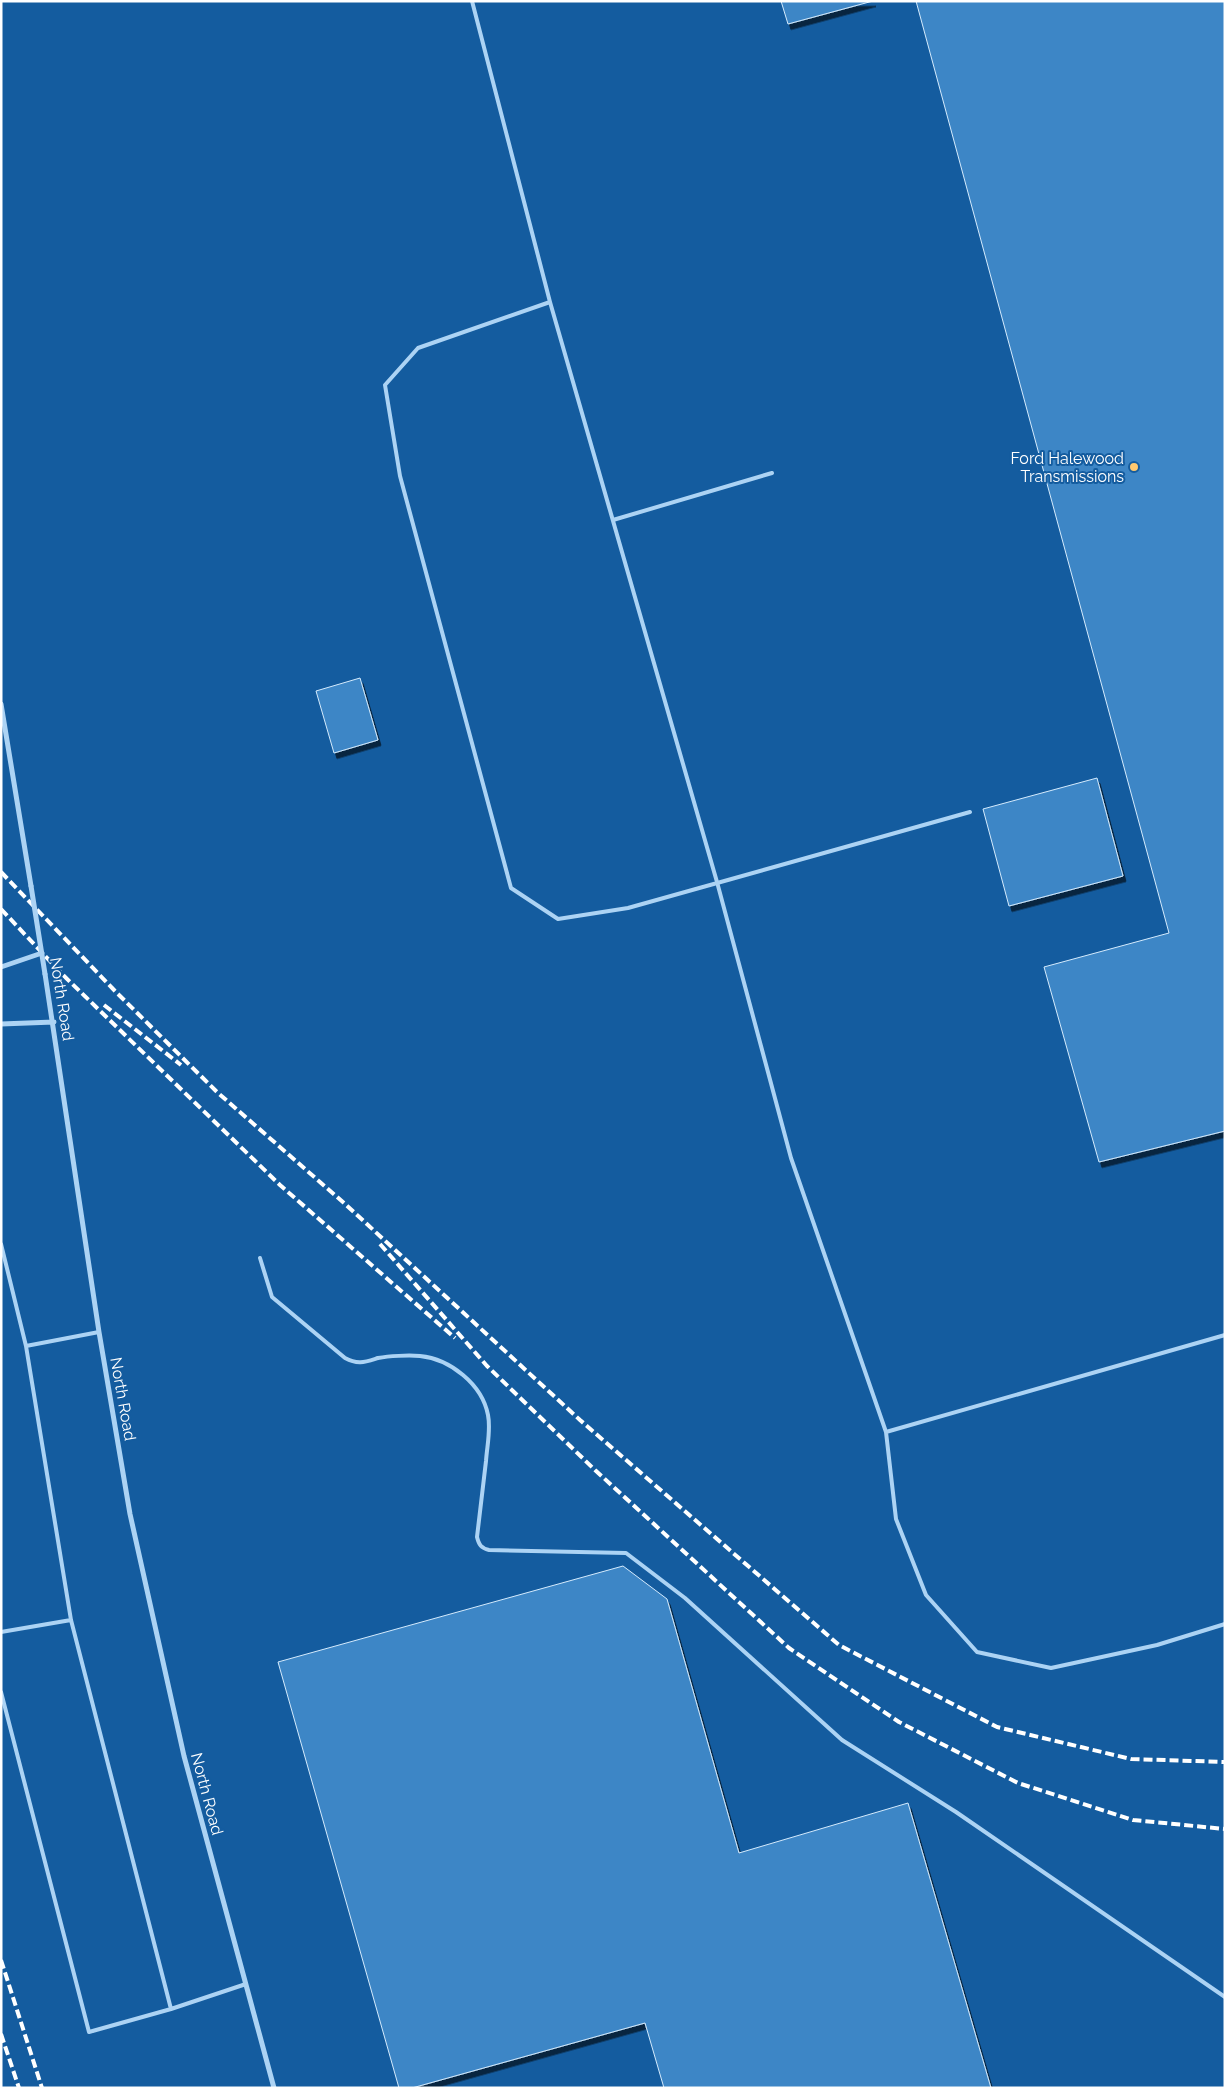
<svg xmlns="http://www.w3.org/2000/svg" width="1226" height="2089" font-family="Raleway,sans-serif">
	<defs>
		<filter id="shadow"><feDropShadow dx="3" dy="5.5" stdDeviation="0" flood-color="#0009"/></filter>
	</defs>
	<rect width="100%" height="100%" fill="#145c9f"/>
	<!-- building -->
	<path fill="#3d86c6" stroke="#d5ebfd" filter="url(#shadow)" d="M 781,1 L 873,1 L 788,24 Z
		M 916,1 L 1225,1 L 1225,1131 L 1099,1162 L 1044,967 L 1169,933 Z
		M 360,678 L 378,740 L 334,753 L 316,691 Z
		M 1097,778 L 1123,876 L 1009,906 L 983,809 Z
		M 623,1566 L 667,1599 L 739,1853 L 908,1803 L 991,2088 L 664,2088 L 645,2023 L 412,2088 L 399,2088 L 278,1662 Z"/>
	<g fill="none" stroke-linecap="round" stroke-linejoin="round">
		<!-- lane -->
		<path stroke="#acd3f4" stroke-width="4" d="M 472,1 L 550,302 L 717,882 L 791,1158 L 886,1432 L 896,1519 L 926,1595 L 977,1652 L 1051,1668 L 1157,1645 L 1225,1624
			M 550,302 L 418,348 L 385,385 L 400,476 L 511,888 L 558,919 L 628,908 L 970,812
			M 613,520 L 772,473
			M 1,1244 L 26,1346 L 71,1620 L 171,2009 L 89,2032 L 1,1692
			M 260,1258 L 272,1297 L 345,1358 C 358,1365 365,1362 378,1358 C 389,1356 408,1355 420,1356 C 450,1359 482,1384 488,1415 C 491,1430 487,1446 486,1461 C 483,1486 480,1512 477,1537 C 479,1545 481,1548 489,1550 L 626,1553 L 685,1598 L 842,1740 L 956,1812 L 1225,1997
			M 26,1346 L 99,1332
			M 886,1432 L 1225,1335
			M 1,1632 L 71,1620
			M 171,2009 L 246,1984"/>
		<!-- street -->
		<path stroke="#acd3f4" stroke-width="5" d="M 1,704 L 31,886
			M 1,967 L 42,953
			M 45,974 L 99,1332 L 130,1514 L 184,1756 L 274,2088
			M 1,1024 L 54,1022"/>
		<!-- rail -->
		<path stroke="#fff" stroke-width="4" stroke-dasharray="9 4" stroke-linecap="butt" d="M 1,872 L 115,991 L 217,1092 L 344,1203 L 580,1420 L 839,1645 L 997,1727 L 1131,1759 L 1225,1762
			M 1,909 L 63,975 L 280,1185 L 455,1338
			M 104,1005 L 181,1065
			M 380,1244 L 487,1366 L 595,1470 L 789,1648 L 899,1722 L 1018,1783 L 1133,1820 L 1225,1829
			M 1,1960 L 42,2088
			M 1,2034 L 19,2088"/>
		<!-- street-bridge -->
		<path stroke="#acd3f4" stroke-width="5" d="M 31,886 L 45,974"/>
	</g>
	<!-- markers -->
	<circle fill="#ffc96f" stroke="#145c9f" stroke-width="2" cx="1134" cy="467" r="5"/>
	<g text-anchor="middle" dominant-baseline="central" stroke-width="4" stroke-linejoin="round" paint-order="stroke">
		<!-- poi labels -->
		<g font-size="16" fill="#fff" stroke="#145c9f" text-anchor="end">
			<text x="1124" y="458">Ford Halewood<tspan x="1124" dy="18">Transmissions</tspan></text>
		</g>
		<!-- street labels -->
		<g font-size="16" fill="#fff" stroke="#145c9f">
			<text transform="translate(62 999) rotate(81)">North Road</text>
			<text transform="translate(123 1399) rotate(80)">North Road</text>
			<text transform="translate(207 1794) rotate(75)">North Road</text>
		</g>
	</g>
	<!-- border -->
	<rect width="1226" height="2089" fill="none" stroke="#ffffff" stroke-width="5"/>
</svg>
